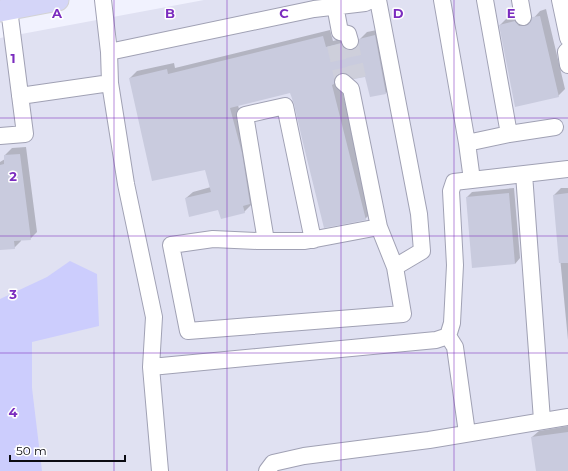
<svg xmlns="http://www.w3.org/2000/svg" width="568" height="471" font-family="Montserrat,sans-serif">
	<rect width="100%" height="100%" fill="#f1f2fe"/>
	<!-- built -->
	<path fill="#e0e1f2" d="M 204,0 L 568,0 L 568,471 L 0,471 L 0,38 Z"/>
	<!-- green -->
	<path fill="#cccdfd" d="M 70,261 L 97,274 L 99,326 L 32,342 L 32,388 L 42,471 L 0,471 L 0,299 L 47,277 Z"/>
	<!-- shadow -->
	<path fill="#0003" d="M 546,9 L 565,89 L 558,96 L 500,25 L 507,18 L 522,15 L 526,19 L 532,20 L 540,11 Z
		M 382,29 L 393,86 L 386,93 L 366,75 L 340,72 L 340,76 L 339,78 L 372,212 L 365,219 L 295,104 L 291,92 L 238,105 L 248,145 L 257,197 L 251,203 L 251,205 L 244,212 L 219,209 L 186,198 L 193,192 L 211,187 L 206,168 L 130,78 L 137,71 L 174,63 L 175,68 L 330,30 L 333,41 L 348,37 L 355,44 L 360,44 L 360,39 L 367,32 Z
		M 26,147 L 37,232 L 30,239 L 21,240 L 21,241 L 14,248 L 0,249 L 0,162 L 5,159 L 5,155 L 12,148 Z
		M 514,188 L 520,258 L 515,264 L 467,197 L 472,192 Z
		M 561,188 L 568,188 L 568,340 L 554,195 Z
		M 568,426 L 568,471 L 537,471 L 532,437 L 539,431 Z"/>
	<!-- building -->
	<path fill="#c9cbde" d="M 540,16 L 559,97 L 515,107 L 499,25 L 515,21 L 519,26 L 525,26 L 529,24 L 532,17 Z
		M 375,35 L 386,94 L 370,97 L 365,77 L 354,79 L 344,73 L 340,73 L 336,75 L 334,80 L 334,84 L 332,85 L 366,220 L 324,228 L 303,143 L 294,104 L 290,93 L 230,108 L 242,153 L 250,204 L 243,206 L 245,213 L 221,219 L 218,210 L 189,217 L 185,198 L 211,192 L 205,170 L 152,181 L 129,78 L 167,69 L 168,74 L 323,36 L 326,47 L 341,43 L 344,48 L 348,50 L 352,50 L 357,47 L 359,43 L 359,39 Z
		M 20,154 L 31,240 L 14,241 L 15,249 L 0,250 L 0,165 L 4,164 L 4,155 Z
		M 509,193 L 515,264 L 472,268 L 466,197 Z
		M 568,193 L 568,263 L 559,263 L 553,195 Z
		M 568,432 L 568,471 L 536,471 L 531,437 Z"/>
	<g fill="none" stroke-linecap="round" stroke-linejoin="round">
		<!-- minor-tunnel -->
		<path stroke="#cecfdb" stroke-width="16" stroke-dasharray="16 8" stroke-linecap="butt" d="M 350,41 L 358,78
			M 335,45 L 343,82"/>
		<defs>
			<path id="minor" d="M 103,0 L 109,52 L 110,83 L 126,184 L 154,317 L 151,367 L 160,471
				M 334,0 L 340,32
				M 442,0 L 467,143 L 472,180
				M 485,0 L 509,134
				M 520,0 L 523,17
				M 560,0 L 568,38
				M 340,32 L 348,34 L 350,41
				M 568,50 L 566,52 L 568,65
				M 109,52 L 314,9 L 365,3 L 371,0
				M 343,82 L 351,89 L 379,227 L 305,241 L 257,241 L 213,239 L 171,245 L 188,331 L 403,314 L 395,267 L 422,251 L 419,214 L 378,0
				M 20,96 L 110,83
				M 0,136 L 25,134 L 9,9
				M 467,143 L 509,134 L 555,127
				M 524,174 L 542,420
				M 379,227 L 395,267
				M 266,241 L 245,115 L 285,106 L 313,240
				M 448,336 L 455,347 L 467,433
				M 151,367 L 436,340 L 448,336 L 452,323 L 455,265 L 451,191 L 454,182 L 568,169
				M 267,471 L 273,463 L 304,456 L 429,440 L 568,417"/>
			<path id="major" d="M 0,11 L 58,0"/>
		</defs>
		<!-- minor casing -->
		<use href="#minor" stroke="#a0a1b4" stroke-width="18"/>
		<!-- major casing -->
		<use href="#major" stroke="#d3d3d4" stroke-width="23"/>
		<!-- minor -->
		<use href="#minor" stroke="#fff" stroke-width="16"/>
		<!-- major -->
		<use href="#major" stroke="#d4d5f8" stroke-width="21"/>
	</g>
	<!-- grid -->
	<path fill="none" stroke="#7b2cbf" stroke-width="1" stroke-opacity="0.55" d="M 114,0 L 114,471M 227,0 L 227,471M 341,0 L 341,471M 454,0 L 454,471M 0,118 L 568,118M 0,236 L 568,236M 0,353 L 568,353"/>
	<g font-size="13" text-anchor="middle" font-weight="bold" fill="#7b2cbf" stroke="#fff" stroke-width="3" stroke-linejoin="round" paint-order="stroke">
		<text x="57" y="18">A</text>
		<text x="170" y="18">B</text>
		<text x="284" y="18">C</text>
		<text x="398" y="18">D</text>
		<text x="511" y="18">E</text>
		<text x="13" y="63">1</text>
		<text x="13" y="181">2</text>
		<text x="13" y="299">3</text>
		<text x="13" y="417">4</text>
	</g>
	<!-- scale -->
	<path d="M10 455v6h115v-6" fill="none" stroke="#0b0b12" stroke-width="2"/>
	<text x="16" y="455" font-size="12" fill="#0b0b12" stroke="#ffffff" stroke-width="3" paint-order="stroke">50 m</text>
</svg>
